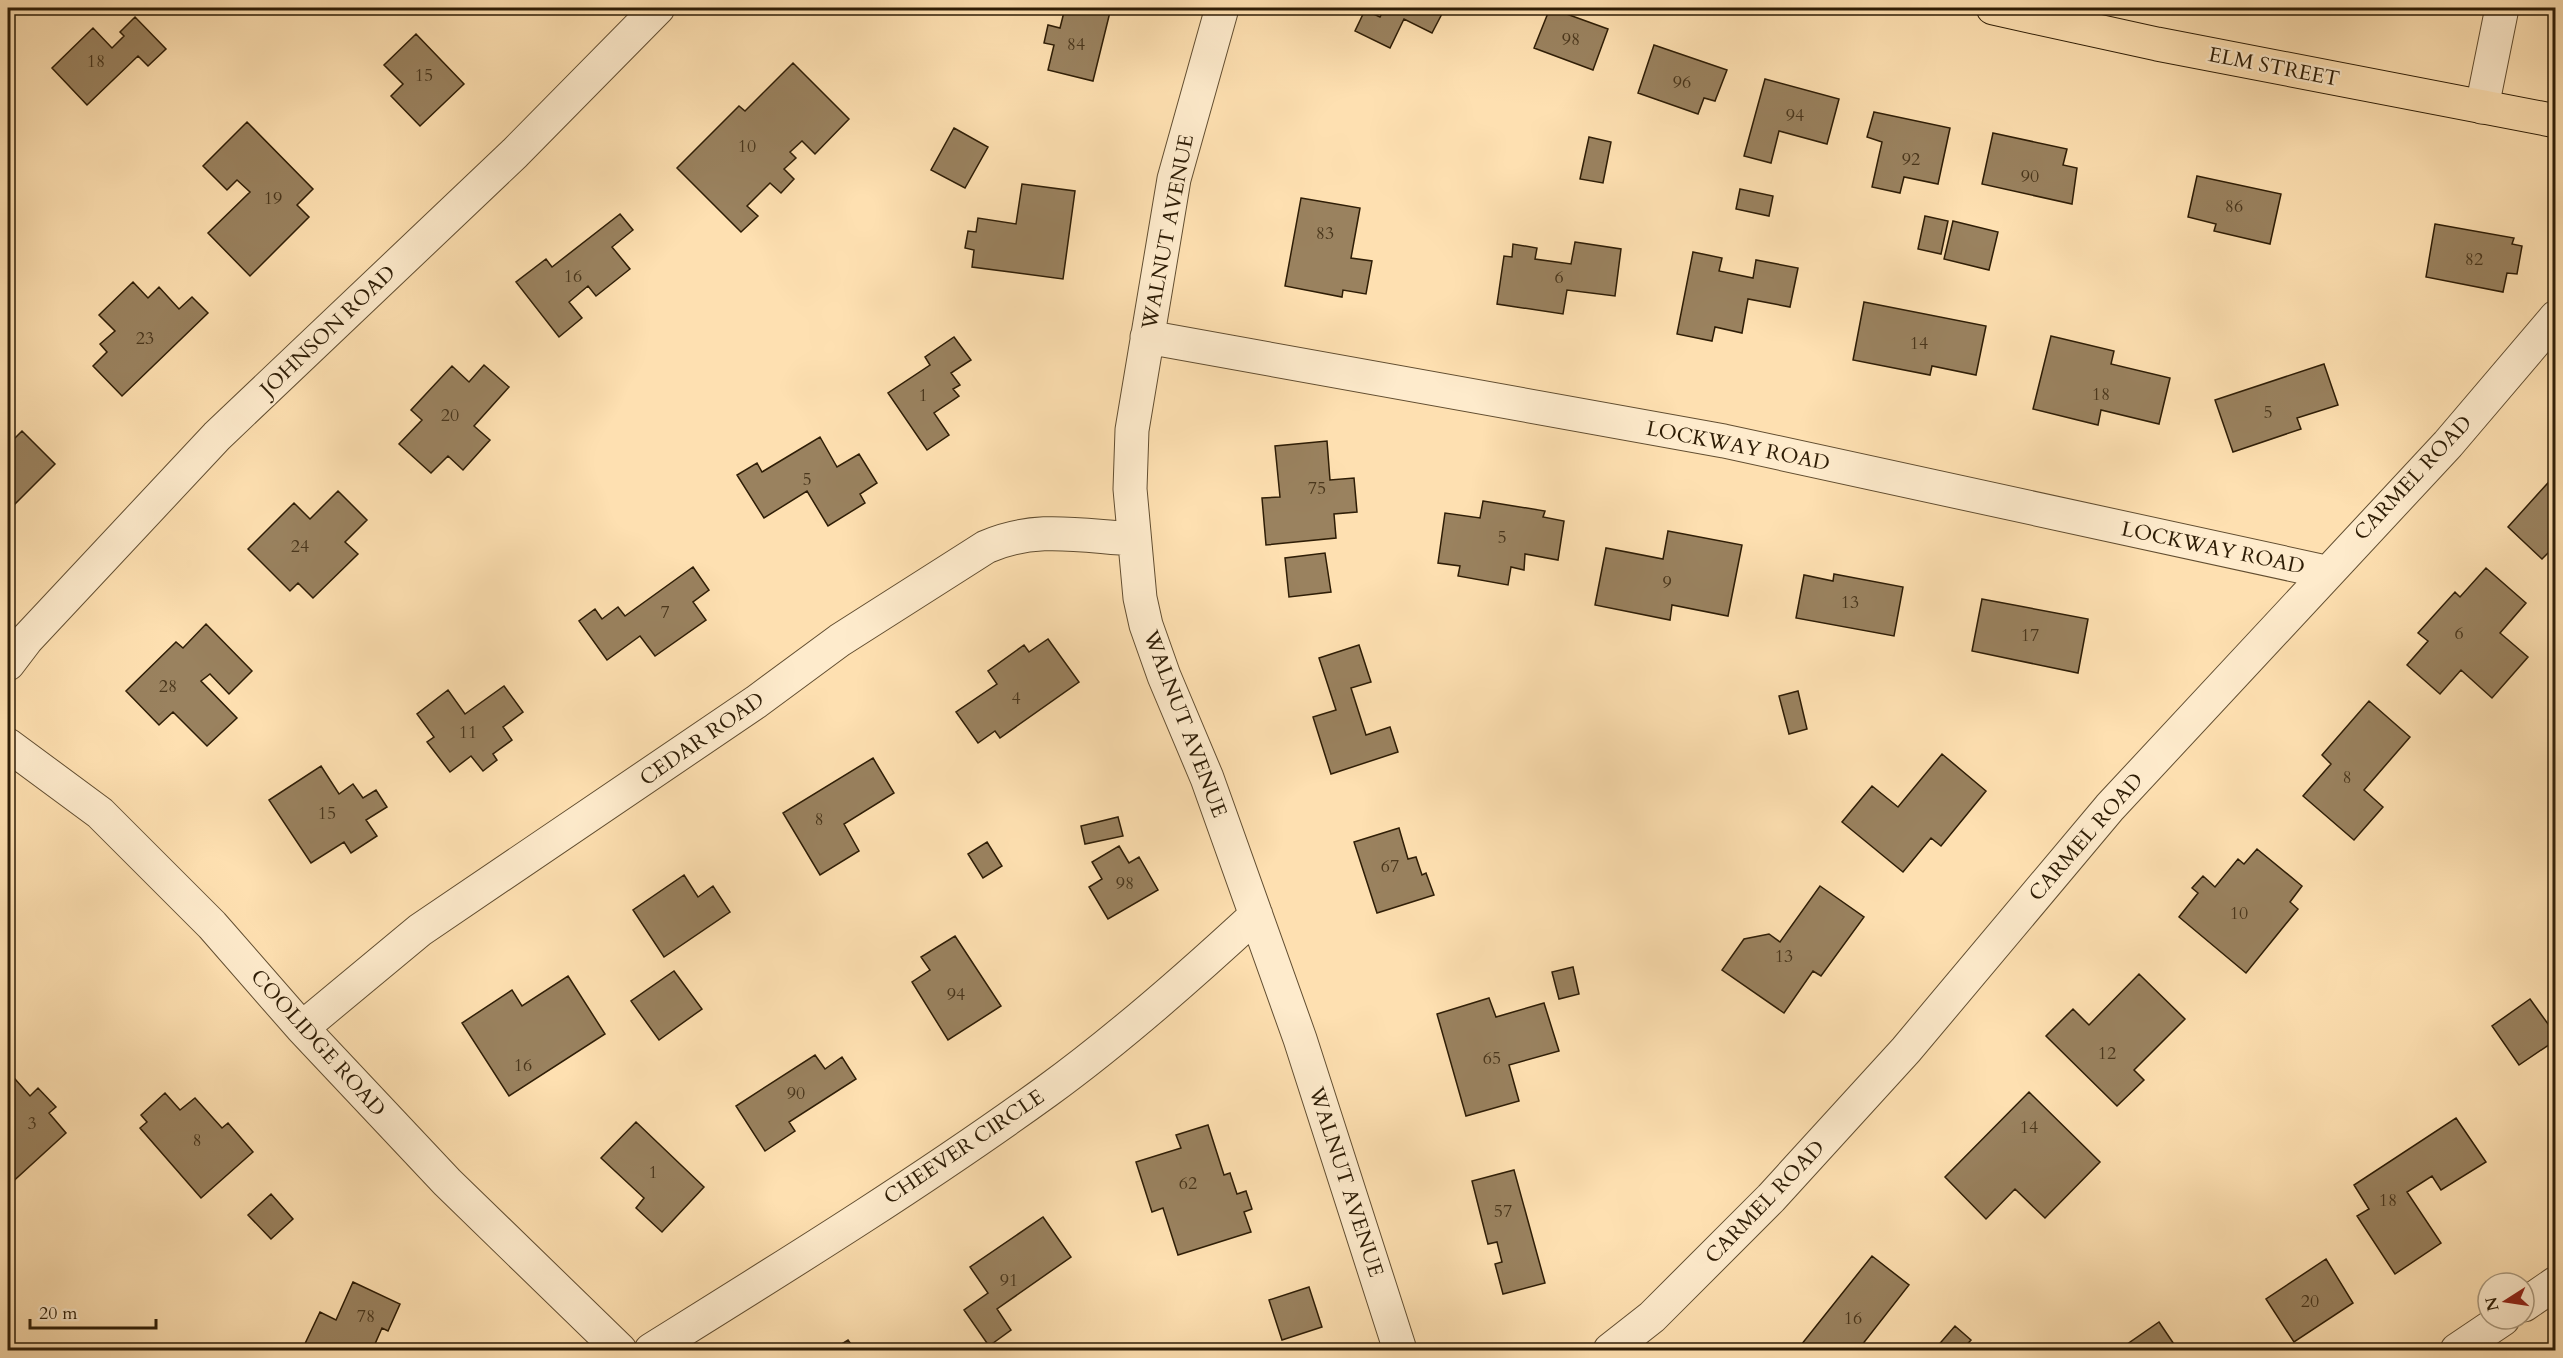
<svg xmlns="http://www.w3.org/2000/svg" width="2563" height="1358" font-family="Cardo,serif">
	<rect width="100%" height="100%" fill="#fee0b1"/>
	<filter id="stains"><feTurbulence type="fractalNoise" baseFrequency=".00333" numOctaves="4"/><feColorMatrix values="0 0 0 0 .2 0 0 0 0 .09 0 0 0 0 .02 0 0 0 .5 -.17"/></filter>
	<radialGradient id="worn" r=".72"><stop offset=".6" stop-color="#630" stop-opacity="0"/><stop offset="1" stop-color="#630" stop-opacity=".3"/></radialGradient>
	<!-- building -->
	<path fill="#9a825f" stroke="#2e1d06" stroke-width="1.5" d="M 1065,8 L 1111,8 L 1093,81 L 1048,70 L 1054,45 L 1044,43 L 1048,25 L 1060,28 Z
		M 1385,8 L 1445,8 L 1432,33 L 1404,19 L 1390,48 L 1355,31 L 1365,10 L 1380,17 Z
		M 1550,8 L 1608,29 L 1593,70 L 1534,48 Z
		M 135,17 L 166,49 L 148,66 L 138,56 L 87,105 L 52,68 L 93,28 L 112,48 L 124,36 L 120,32 Z
		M 416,34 L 464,84 L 420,126 L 391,96 L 403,84 L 384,65 Z
		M 1654,45 L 1727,70 L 1715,101 L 1704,98 L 1698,114 L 1638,93 Z
		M 793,63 L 849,119 L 815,154 L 802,141 L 790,152 L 796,158 L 784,169 L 794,179 L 781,193 L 770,183 L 747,206 L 758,216 L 741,232 L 677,168 L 739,106 L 745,111 Z
		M 1765,79 L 1839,99 L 1827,144 L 1779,131 L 1771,163 L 1744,156 Z
		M 1874,112 L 1950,128 L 1938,184 L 1904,177 L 1900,193 L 1872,187 L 1882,142 L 1867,137 Z
		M 247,122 L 313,189 L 297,205 L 309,217 L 250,276 L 208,233 L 250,192 L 237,180 L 227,190 L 203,166 Z
		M 954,128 L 988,147 L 965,188 L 931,170 Z
		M 1993,133 L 2067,149 L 2063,165 L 2077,168 L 2072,204 L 1982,184 Z
		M 1589,137 L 1611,142 L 1603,183 L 1580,179 Z
		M 2197,176 L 2281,194 L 2270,244 L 2214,231 L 2216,224 L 2188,217 Z
		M 1022,184 L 1075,191 L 1063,279 L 972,267 L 974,250 L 965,248 L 968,231 L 976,232 L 978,218 L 1016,224 Z
		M 1740,189 L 1773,196 L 1769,216 L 1736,209 Z
		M 1301,198 L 1360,208 L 1351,258 L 1372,261 L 1366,294 L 1343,290 L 1342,297 L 1285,286 Z
		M 620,214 L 633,230 L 612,247 L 630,269 L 596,296 L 588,286 L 569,302 L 582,318 L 559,337 L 516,282 L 546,259 L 552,267 Z
		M 1925,216 L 1948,221 L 1941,254 L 1918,249 Z
		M 1953,221 L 1998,232 L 1989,270 L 1944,259 Z
		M 2435,224 L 2514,238 L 2512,244 L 2522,246 L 2517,274 L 2507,273 L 2503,292 L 2426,277 Z
		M 1575,242 L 1621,249 L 1615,296 L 1567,290 L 1563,314 L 1497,304 L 1504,256 L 1512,257 L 1513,244 L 1537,248 L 1535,259 L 1571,264 Z
		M 1693,252 L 1722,258 L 1719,271 L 1753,278 L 1756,260 L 1798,268 L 1790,307 L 1748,299 L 1742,333 L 1715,327 L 1712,341 L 1677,334 Z
		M 133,282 L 148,298 L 159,287 L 179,309 L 192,297 L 208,313 L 122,396 L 93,366 L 107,352 L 100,344 L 115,331 L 99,315 Z
		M 1864,302 L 1986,326 L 1976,375 L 1932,366 L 1930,375 L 1853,360 Z
		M 2051,336 L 2114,351 L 2111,364 L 2170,378 L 2159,424 L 2101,410 L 2098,425 L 2033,409 Z
		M 954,337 L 971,360 L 951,373 L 960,385 L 953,389 L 959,396 L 934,413 L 949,435 L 927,450 L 888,393 L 930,365 L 925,357 Z
		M 2324,364 L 2338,405 L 2297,418 L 2301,429 L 2233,452 L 2215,400 Z
		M 484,365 L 509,387 L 474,426 L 490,440 L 463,470 L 448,456 L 431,473 L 399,444 L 422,420 L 411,410 L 452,366 L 469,382 Z
		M 22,431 L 55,464 L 8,511 L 8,437 L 12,441 Z
		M 820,437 L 837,467 L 859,454 L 877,483 L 860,494 L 865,503 L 828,526 L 807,491 L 764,518 L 737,475 L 757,463 L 762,472 Z
		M 1327,441 L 1330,480 L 1354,478 L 1357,512 L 1334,514 L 1336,538 L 1266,545 L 1262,498 L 1280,497 L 1275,446 Z
		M 2556,474 L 2556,545 L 2542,559 L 2508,527 Z
		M 338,491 L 367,520 L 345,542 L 358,554 L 313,598 L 298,583 L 290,591 L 248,549 L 294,503 L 310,519 Z
		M 1483,501 L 1545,511 L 1543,517 L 1564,521 L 1558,560 L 1525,554 L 1524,570 L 1511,567 L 1508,585 L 1458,576 L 1460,566 L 1438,563 L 1445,513 L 1480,518 Z
		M 1668,531 L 1742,545 L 1728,616 L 1672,605 L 1670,620 L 1595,605 L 1606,548 L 1663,559 Z
		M 1325,553 L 1331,592 L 1289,597 L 1285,558 Z
		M 693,567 L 709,590 L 693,602 L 706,620 L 655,656 L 640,636 L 607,660 L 579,621 L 595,609 L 602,619 L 618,607 L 625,616 Z
		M 2486,568 L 2526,603 L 2500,633 L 2528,657 L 2492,698 L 2461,670 L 2440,694 L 2407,665 L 2428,641 L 2418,633 L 2455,592 L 2460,597 Z
		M 1834,574 L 1903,587 L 1894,636 L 1796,618 L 1804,575 L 1833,581 Z
		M 1982,599 L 2088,619 L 2078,673 L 1972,651 Z
		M 206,624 L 252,671 L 229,694 L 210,674 L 201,681 L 237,718 L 207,746 L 173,712 L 159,725 L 126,691 L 176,642 L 183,648 Z
		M 1048,639 L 1079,682 L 1000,738 L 995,731 L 978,743 L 956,712 L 997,684 L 988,671 L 1024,645 L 1029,652 Z
		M 1359,645 L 1371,682 L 1351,688 L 1366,735 L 1390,727 L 1398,752 L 1331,774 L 1313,717 L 1336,710 L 1319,658 Z
		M 504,686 L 523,712 L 503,727 L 512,740 L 493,754 L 497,760 L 483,771 L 471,756 L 450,772 L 427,742 L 434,737 L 417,714 L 448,690 L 465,714 Z
		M 1798,691 L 1807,729 L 1789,734 L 1779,696 Z
		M 2369,701 L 2410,737 L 2364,790 L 2383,807 L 2354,840 L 2303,796 L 2331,764 L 2322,755 Z
		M 1942,754 L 1986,791 L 1941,846 L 1931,838 L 1903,872 L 1842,822 L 1872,786 L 1898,807 Z
		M 873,758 L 894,793 L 844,824 L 859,851 L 820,875 L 783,813 Z
		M 321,766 L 339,794 L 353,784 L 363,798 L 376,790 L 387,807 L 366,820 L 377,836 L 351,853 L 344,842 L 311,863 L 269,800 Z
		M 1118,817 L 1123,836 L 1085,844 L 1081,826 Z
		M 1399,828 L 1408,859 L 1416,857 L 1422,875 L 1426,873 L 1434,895 L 1377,913 L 1354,842 Z
		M 987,842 L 1002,866 L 983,878 L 968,854 Z
		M 1119,846 L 1129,863 L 1139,857 L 1158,890 L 1108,919 L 1089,887 L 1102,879 L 1092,862 Z
		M 2257,849 L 2302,886 L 2290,902 L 2298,909 L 2246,973 L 2179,917 L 2198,893 L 2192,888 L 2203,876 L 2215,887 L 2238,859 L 2244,864 Z
		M 684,875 L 698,897 L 713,886 L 730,912 L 664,957 L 633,910 Z
		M 1820,886 L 1864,917 L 1821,976 L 1813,971 L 1784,1013 L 1722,970 L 1744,939 L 1769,934 L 1780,942 Z
		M 955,936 L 1001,1006 L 948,1040 L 912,982 L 930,970 L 921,957 Z
		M 1573,967 L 1579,994 L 1559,999 L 1552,972 Z
		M 674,971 L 702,1009 L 659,1040 L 631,1001 Z
		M 2139,974 L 2185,1019 L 2134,1070 L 2144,1080 L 2117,1106 L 2046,1036 L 2073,1009 L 2089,1025 Z
		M 568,976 L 605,1034 L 509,1096 L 462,1023 L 512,990 L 522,1006 Z
		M 1489,998 L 1496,1017 L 1544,1003 L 1559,1051 L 1509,1065 L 1519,1101 L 1466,1116 L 1437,1014 Z
		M 2530,999 L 2556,1035 L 2556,1040 L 2519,1065 L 2492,1026 Z
		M 815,1055 L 825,1069 L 842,1057 L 856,1079 L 789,1122 L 795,1131 L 765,1151 L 736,1106 Z
		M 8,1071 L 30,1096 L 38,1088 L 56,1107 L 49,1113 L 66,1133 L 8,1186 Z
		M 2029,1092 L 2100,1162 L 2045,1218 L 2015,1189 L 1986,1219 L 1945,1177 Z
		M 165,1093 L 180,1110 L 195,1098 L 222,1128 L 228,1123 L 253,1152 L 201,1198 L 140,1128 L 147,1122 L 141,1115 Z
		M 2456,1118 L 2486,1162 L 2441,1190 L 2432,1176 L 2407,1192 L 2441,1243 L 2395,1274 L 2357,1216 L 2369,1209 L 2354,1185 Z
		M 636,1122 L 704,1187 L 662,1232 L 636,1208 L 644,1198 L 601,1158 Z
		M 1208,1125 L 1224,1175 L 1230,1173 L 1237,1194 L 1246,1191 L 1252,1209 L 1244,1212 L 1251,1232 L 1178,1255 L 1163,1208 L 1152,1212 L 1136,1162 L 1181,1148 L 1176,1135 Z
		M 1514,1170 L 1545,1283 L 1503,1294 L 1495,1264 L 1502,1262 L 1497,1242 L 1488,1244 L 1472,1181 Z
		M 271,1194 L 293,1219 L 271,1239 L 248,1215 Z
		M 1043,1217 L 1071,1257 L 997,1309 L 1011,1330 L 989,1346 L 964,1310 L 988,1293 L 970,1267 Z
		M 1872,1256 L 1909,1285 L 1858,1350 L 1797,1350 Z
		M 2326,1259 L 2353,1303 L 2294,1342 L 2266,1299 Z
		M 353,1282 L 400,1304 L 388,1331 L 382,1328 L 375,1344 L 381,1347 L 380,1350 L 302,1350 L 320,1312 L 336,1320 Z
		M 1309,1287 L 1322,1327 L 1282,1340 L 1269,1300 Z
		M 2159,1322 L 2178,1350 L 2125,1350 L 2123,1347 Z
		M 1955,1326 L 1971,1340 L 1962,1350 L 1937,1350 L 1935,1349 Z
		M 848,1340 L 855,1350 L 832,1350 Z"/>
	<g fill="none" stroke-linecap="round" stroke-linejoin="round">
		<defs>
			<path id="minor" d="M 1222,8 L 1174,179 L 1132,430 L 1130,489 L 1140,598 L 1146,625 L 1164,676 L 1207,778 L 1300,1039 L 1400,1350
				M 2482,107 L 2502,8
				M 1147,337 L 1724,441 L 2326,572
				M 8,664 L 27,639 L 217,436 L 515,153 L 658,8
				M 8,745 L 100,813 L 212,925 L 302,1028 L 447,1182 L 620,1350
				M 302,1028 L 420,930 L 756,702 L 840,640 L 986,547 C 1036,525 1081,536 1134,539
				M 2524,1305 L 2556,1283
				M 651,1350 C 784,1267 920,1183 1047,1091 C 1120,1038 1189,977 1256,915
				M 1610,1350 L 1652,1317 L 1771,1198 L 1906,1050 L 2110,807 L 2448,444 L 2556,317
				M 2457,1350 L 2503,1319"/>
			<path id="major" d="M 1993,8 L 2157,44 L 2556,121"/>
		</defs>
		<!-- minor casing -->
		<use href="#minor" stroke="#624e31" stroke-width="35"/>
		<!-- major casing -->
		<use href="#major" stroke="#2e1d06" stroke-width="35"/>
		<!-- minor -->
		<use href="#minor" stroke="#feebcc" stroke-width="33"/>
		<!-- major -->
		<use href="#major" stroke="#fee0b1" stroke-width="33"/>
	</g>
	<g text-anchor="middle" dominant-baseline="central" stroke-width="4.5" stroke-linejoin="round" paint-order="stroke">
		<!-- number labels -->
		<g font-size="18" fill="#49361c">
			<text x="1571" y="39">98</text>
			<text x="1076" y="44">84</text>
			<text x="96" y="61">18</text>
			<text x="424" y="75">15</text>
			<text x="1682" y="82">96</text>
			<text x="1795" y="115">94</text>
			<text x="747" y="146">10</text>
			<text x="1911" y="159">92</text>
			<text x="2030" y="176">90</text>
			<text x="273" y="198">19</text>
			<text x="2234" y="206">86</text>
			<text x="1325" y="233">83</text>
			<text x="2474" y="259">82</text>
			<text x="573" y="276">16</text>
			<text x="1559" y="277">6</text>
			<text x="145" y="338">23</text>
			<text x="1919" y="343">14</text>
			<text x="2101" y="394">18</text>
			<text x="923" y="395">1</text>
			<text x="2268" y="412">5</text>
			<text x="450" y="415">20</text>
			<text x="807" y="479">5</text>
			<text x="1317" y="488">75</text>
			<text x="1502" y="537">5</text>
			<text x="300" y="546">24</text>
			<text x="1667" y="582">9</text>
			<text x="1850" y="602">13</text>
			<text x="665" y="612">7</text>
			<text x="2459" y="633">6</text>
			<text x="2030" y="635">17</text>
			<text x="168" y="686">28</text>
			<text x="1016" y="698">4</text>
			<text x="468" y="732">11</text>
			<text x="2347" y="777">8</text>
			<text x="327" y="813">15</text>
			<text x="819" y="819">8</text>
			<text x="1390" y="866">67</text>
			<text x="1125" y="883">98</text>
			<text x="2239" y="913">10</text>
			<text x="1784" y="956">13</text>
			<text x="956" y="994">94</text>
			<text x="2107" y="1053">12</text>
			<text x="1492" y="1058">65</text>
			<text x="523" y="1065">16</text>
			<text x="796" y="1093">90</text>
			<text x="32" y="1123">3</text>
			<text x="2029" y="1127">14</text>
			<text x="197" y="1140">8</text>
			<text x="653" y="1172">1</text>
			<text x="1188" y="1183">62</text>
			<text x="2388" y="1200">18</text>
			<text x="1503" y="1211">57</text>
			<text x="1009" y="1280">91</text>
			<text x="2310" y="1301">20</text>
			<text x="366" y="1316">78</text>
			<text x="1853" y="1318">16</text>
		</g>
		<!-- street labels -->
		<g font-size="21" fill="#2e1d06" stroke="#feebcc">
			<text transform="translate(2274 67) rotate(11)">ELM STREET</text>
			<text transform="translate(1168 232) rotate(-79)">WALNUT AVENUE</text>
			<text transform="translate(328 331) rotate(-44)">JOHNSON ROAD</text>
			<text transform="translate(1738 446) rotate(11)">LOCKWAY ROAD</text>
			<text transform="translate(2413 478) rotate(-47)">CARMEL ROAD</text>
			<text transform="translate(2213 548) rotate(12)">LOCKWAY ROAD</text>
			<text transform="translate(1185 724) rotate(69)">WALNUT AVENUE</text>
			<text transform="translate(702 739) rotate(-35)">CEDAR ROAD</text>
			<text transform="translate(2086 837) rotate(-49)">CARMEL ROAD</text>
			<text transform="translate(318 1043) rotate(48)">COOLIDGE ROAD</text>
			<text transform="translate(964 1147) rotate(-34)">CHEEVER CIRCLE</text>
			<text transform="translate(1346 1182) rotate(72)">WALNUT AVENUE</text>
			<text transform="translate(1765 1202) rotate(-46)">CARMEL ROAD</text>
		</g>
	</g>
	<!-- margin -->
	<rect width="2563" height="1358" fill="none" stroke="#fee0b1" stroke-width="30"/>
	<rect x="9" y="9" width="2545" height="1340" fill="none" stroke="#2e1d06" stroke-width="3"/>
	<rect x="15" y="15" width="2533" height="1328" fill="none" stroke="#2e1d06" stroke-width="1.5"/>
	<!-- north arrow -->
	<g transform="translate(2506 1301) rotate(258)"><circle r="28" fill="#feebcc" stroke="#ab997d" stroke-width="1.5"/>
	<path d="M0-4.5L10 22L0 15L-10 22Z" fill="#8f2418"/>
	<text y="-9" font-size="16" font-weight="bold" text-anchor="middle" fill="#2e1d06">N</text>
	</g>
	<!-- scale -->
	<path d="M30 1319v9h126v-9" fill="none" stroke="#2e1d06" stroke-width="3"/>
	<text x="39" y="1319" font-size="18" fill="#2e1d06" stroke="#feebcc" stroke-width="4.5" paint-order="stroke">20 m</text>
	<rect width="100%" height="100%" filter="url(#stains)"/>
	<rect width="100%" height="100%" fill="url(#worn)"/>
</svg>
